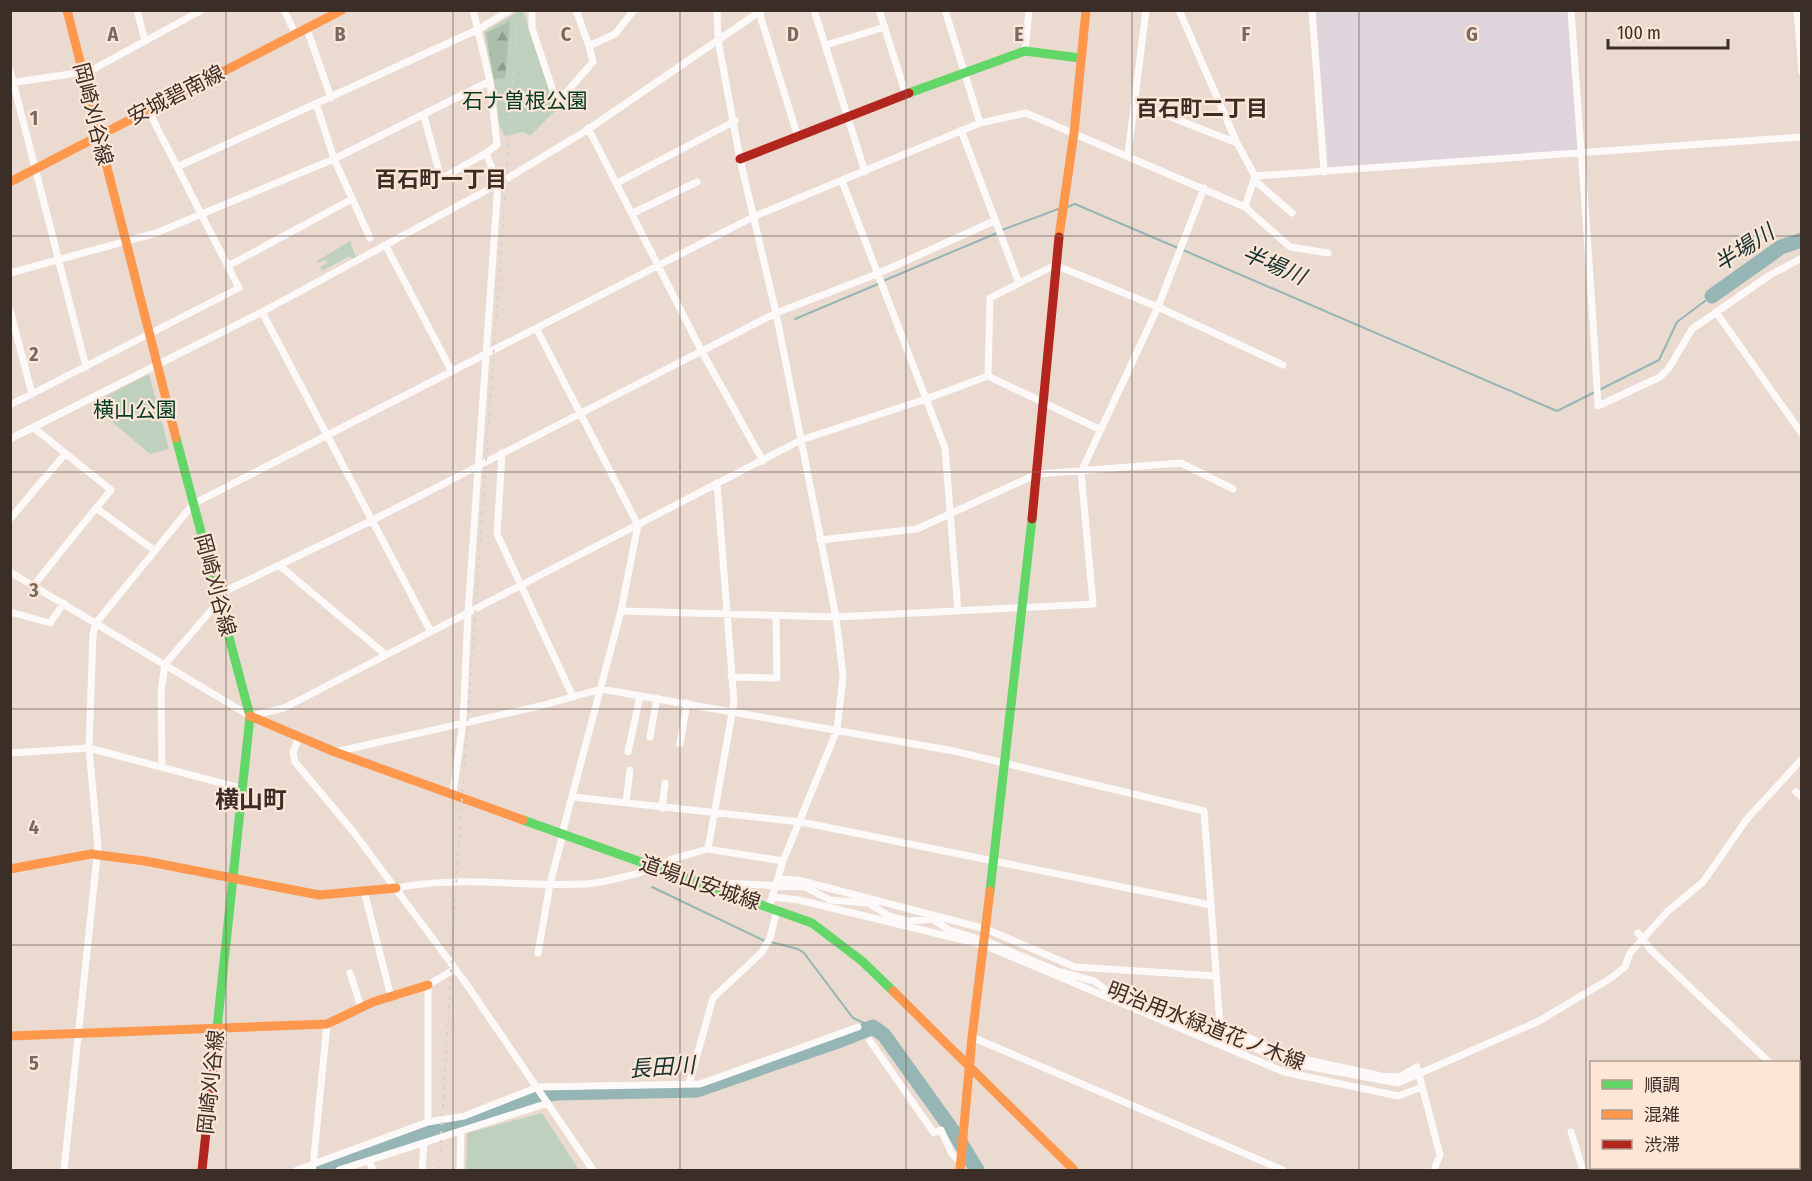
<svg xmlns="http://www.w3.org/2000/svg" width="1812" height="1181" font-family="'Fira Sans Condensed','Noto Sans JP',sans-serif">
	<defs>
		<pattern id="forest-firs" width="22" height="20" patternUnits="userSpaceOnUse" patternTransform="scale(1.5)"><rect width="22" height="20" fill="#aebead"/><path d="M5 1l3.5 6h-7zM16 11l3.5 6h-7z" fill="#8f9b8d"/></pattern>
	</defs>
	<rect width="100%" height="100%" fill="#eadad0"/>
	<!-- education -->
	<path fill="#e0d4dc" d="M 1315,11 L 1568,11 L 1578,149 L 1575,152 L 1329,168 Z"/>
	<!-- green -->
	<path fill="#c0d0be" d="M 519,11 L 524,13 L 557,109 L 530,136 L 524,132 L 505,136 L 499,124 L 495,88 L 484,32 Z
		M 350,241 L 356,257 L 352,259 L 350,256 L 322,271 L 320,267 L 327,263 L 325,260 L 318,263 L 317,261 Z
		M 149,374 L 169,449 L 150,454 L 91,404 Z
		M 542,1113 L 579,1170 L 466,1170 L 467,1133 Z"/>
	<!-- forest -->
	<path fill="url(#forest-firs)" d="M 510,21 L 505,78 L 494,79 L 486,33 Z"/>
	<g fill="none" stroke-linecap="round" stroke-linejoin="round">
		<!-- stream -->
		<path stroke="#95b6b4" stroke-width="2" d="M 1067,207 L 1075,204 L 1178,248
			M 1002,230 L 1061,208
			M 1183,250 L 1557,411 L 1659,360 L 1677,322 L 1705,301
			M 883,281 L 997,233
			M 795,319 L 878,284
			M 652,887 L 765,941
			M 771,942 L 798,949 L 804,953 L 853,1018 L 873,1027
			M 327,1167 L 328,1170"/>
		<!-- river -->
		<path stroke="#95b6b4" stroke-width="15" d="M 1712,296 L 1781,247 L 1802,240
			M 315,1170 L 533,1097 L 556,1093 L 697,1090 L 838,1041 L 873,1027 L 884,1035 L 955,1134 L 977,1170"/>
		<!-- street -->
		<path stroke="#fcf9f8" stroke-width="7" d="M 137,10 L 145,41
			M 284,10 L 296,35
			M 532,10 L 532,28 L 557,103 L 593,62 L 589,46 L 615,34 L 634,10
			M 576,10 L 589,46
			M 717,10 L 718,40 L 740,159 L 776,313 L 836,617 L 843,676 L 837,730 L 783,861 L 769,907
			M 814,10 L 865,172
			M 879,10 L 906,95
			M 945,10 L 980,123
			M 1179,10 L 1237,143 L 1255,176 L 1245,207
			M 1312,10 L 1324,172
			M 1571,10 C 1580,142 1591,274 1598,406 L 1660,377 L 1669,368 L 1692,329 L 1770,275 L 1802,258
			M 1797,10 L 1802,72
			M 759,12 L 798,137
			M 307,29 L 331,98
			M 826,45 L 885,27
			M 1025,51 L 1029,10
			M 10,70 L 86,367
			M 10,83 L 90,71 L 202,10
			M 316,103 L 334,159 L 370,238
			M 1135,103 L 1237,143
			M 424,116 L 441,179 L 486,153
			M 588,128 L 701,350 L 763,461
			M 961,130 L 1019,283
			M 1128,155 L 1146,10
			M 177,167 L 479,29 L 510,10
			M 1255,176 L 1802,137
			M 1254,180 L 1292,213
			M 842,181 L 945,448 L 958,611
			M 617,183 L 735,121
			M 633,213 L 697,182
			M 386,246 L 451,370
			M 228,266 L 352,199
			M 10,273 L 156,233 L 334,159 L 490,81 L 473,10
			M 10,310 L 32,394
			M 262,312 L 431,632
			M 1716,312 L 1802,434
			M 536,328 L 638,525 L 621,611 L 562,834
			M 988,376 L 990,298 L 1055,265 L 1158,307 L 1283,365
			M 10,405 L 239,288 L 148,110
			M 34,428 L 111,490 L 96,508 L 154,550
			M 10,439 L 262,312 L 498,184 L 584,132 L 762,10
			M 502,453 L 497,534 L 573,697
			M 717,483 L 734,702 L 708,849 L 783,861
			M 10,519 L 65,454
			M 820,540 L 917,529 L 1037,474 L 1181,463 L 1233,489
			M 280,566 L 386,655
			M 10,572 L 250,716 L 284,708 L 801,440 L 926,399 L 988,376 L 1101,430
			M 34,585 L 96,508
			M 217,595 L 371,521 L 776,313 L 877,274 L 994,221
			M 621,611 L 836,617 L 1093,604 L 1081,472 L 1158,307 L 1204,188
			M 10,612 L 50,623 L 64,603
			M 731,677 L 777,678 L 776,615
			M 299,737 L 293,752 L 295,762 L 352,830 L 465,982 L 593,1170
			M 650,737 L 657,698
			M 680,744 L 687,703
			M 335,752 L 540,706 L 601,689 L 954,751 L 1204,811 L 1220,1025 L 1290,1056 L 1381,1076 L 1399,1077 L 1417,1067 L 1440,1155 L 1434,1170
			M 628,752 L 640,696
			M 10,753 L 89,748 L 244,789
			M 162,766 L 161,691 L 165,664 L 219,601
			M 1796,792 L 1802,797
			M 453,794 L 463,722 L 468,613 L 498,184 L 486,153 L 497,145 L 490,81
			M 573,797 L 801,822 L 1211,905
			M 626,803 L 630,770
			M 662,808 L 665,783
			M 656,868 L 672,859 L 708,849
			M 778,879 L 798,880 L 986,929 L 1075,967 L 1216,976
			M 722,883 L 805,887 L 830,900 L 868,903 L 889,916 L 908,921 L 933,919 L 949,930 L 991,943 L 1057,971 L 1094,981 L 1112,994 L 1149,1003 L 1290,1063 L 1398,1083 L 1539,1021 L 1611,978 L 1625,967 L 1630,953 L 1668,911 L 1703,882 L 1747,819 L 1802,759
			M 396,888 C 458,875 521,887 584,884 C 603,883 624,877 642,872 L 648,865
			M 364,891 L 391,997
			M 772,897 L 799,900 L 984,945 L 1284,1072 L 1398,1096 L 1422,1087
			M 1638,933 L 1651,950 L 1769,1062
			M 538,953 L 550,884 L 563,834
			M 350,973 L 361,1007
			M 972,1037 L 1283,1170
			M 870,1041 L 934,1133 L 941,1130 L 952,1154 L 961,1163
			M 689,1084 L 713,998 L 762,952 L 770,938 L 777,910
			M 1798,1090 L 1802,1093
			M 428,1122 L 428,985 L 455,969
			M 1571,1132 L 1583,1170
			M 369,1161 L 373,1170
			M 313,1166 L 327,1024
			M 64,1170 L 98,847 L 89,748 L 93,634 L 96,623 L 193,504 L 753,217 L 980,123 L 1026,113 L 1245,207 L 1290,247 L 1328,253
			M 297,1170 L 428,1122 L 464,1116 L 538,1087 L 700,1084 L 858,1027
			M 339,1170 L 548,1103
			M 422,1170 L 424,1143
			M 460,1170 L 461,1132"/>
		<!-- fast -->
		<path stroke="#63d668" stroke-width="9" d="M 909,93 L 1025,51 L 1080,58
			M 176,438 L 250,716 L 216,1038
			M 523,820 L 812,923 L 862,961 L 893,991
			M 990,891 L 1032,519"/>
		<!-- slow -->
		<path stroke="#ff974d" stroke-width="9" d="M 67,10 L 176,438
			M 10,182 L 342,10
			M 1059,237 L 1074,133 L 1086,10
			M 250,716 L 335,752 L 523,820
			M 10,869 L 91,854 L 145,861 L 319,895 L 396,888
			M 893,991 L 1074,1170
			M 10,1036 L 327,1024 L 373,1002 L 428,985
			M 960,1170 L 972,1037 L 990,891"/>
		<!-- jam -->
		<path stroke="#b3261e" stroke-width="9" d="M 740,159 L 909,93
			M 1032,519 L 1059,237
			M 202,1170 L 216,1038"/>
		<!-- rail -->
		<path stroke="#d6d1cd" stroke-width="2" stroke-dasharray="3 6" stroke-linecap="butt" d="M 439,1170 L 457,870 L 518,10"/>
	</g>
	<!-- grid -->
	<path fill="none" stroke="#786a62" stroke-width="1.5" stroke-opacity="0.55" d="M 226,10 L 226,1170M 453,10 L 453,1170M 680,10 L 680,1170M 906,10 L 906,1170M 1132,10 L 1132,1170M 1359,10 L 1359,1170M 1586,10 L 1586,1170M 10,236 L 1802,236M 10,472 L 1802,472M 10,709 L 1802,709M 10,945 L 1802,945"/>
	<g text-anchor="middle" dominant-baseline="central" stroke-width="4.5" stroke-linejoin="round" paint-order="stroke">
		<!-- street labels -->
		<g font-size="21" fill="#3a2e27" stroke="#fee6d7">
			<text transform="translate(176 95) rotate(-27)">安城碧南線</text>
			<text transform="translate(93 114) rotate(76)">岡崎刈谷線</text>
			<text transform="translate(215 585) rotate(75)">岡崎刈谷線</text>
			<text transform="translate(700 883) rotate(19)">道場山安城線</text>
			<text transform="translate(1206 1026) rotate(21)">明治用水緑道花ノ木線</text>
			<text transform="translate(211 1082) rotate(-84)">岡崎刈谷線</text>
		</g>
		<!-- park labels -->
		<g font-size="21" fill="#003a23" stroke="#fee6d7">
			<text x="525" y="101">石ナ曽根公園</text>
			<text x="135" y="410">横山公園</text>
		</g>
		<!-- neighbourhood labels -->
		<g font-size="22" font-weight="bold" fill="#3a2e27" stroke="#fee6d7">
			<text x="1202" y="108">百石町二丁目</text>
			<text x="441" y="179">百石町一丁目</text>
		</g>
		<!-- water labels -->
		<g font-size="22" font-style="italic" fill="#123030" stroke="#fee6d7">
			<text transform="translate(1744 248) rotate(-33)">半場川</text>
			<text transform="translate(1274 265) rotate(23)">半場川</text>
			<text transform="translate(662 1067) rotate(-4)">長田川</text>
		</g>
		<!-- quarter labels -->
		<g font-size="24" font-weight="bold" fill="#3a2e27" stroke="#fee6d7">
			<text x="251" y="800">横山町</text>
		</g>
	</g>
	<g font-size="20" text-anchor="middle" font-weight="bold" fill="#786a62" stroke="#fee6d7" stroke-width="4.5" stroke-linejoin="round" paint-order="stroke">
		<text x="113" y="41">A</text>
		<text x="340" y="41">B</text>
		<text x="566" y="41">C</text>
		<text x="793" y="41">D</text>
		<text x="1019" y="41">E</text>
		<text x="1246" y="41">F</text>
		<text x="1472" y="41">G</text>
		<text x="34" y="125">1</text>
		<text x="34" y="361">2</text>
		<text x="34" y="597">3</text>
		<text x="34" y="834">4</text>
		<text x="34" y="1070">5</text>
	</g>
	<!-- border -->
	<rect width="1812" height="1181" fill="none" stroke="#3a2e27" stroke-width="24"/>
	<!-- legend -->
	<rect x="1590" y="1061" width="210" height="108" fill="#fee6d7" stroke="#b09c91" stroke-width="1.5"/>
	<rect x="1602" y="1080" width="30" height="9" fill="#63d668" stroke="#b09c91" stroke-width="1.5"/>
	<text x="1644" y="1091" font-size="18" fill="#3a2e27">順調</text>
	<rect x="1602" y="1110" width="30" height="9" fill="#ff974d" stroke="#b09c91" stroke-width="1.5"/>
	<text x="1644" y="1121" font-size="18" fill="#3a2e27">混雑</text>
	<rect x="1602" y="1140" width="30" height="9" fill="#b3261e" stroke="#b09c91" stroke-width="1.5"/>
	<text x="1644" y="1151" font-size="18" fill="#3a2e27">渋滞</text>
	<!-- scale -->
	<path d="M1608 39v9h120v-9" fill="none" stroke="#3a2e27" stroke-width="3"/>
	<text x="1617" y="39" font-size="18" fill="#3a2e27" stroke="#fee6d7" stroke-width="4.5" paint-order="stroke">100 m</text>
</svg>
